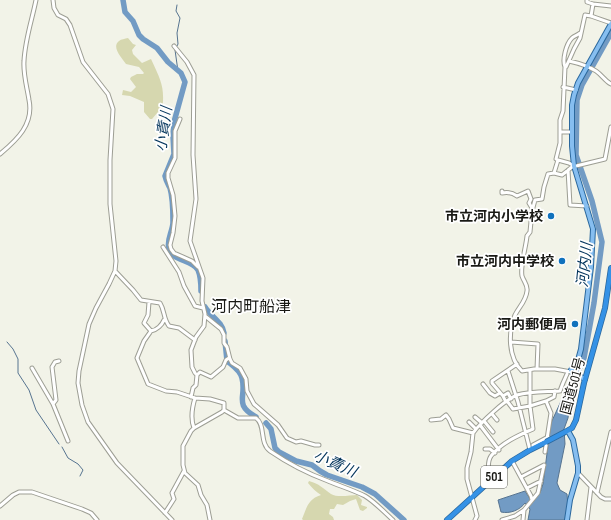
<svg xmlns="http://www.w3.org/2000/svg" width="611" height="520" font-family="'Sofia Sans Condensed','Noto Sans JP',sans-serif">
	<rect width="100%" height="100%" fill="#f2f3e8"/>
	<!-- green -->
	<path fill="#d6d7af" d="M 128,38 L 133,44 L 136,45 L 132,50 L 133,54 L 142,63 L 151,59 C 162,83 165,87 162,113 L 158,112 L 152,119 L 150,119 L 144,112 L 144,102 L 130,96 L 122,95 L 123,90 L 131,92 L 136,87 L 130,79 L 131,77 L 137,74 L 143,74 L 144,73 L 139,67 L 126,64 C 122,58 111,47 119,41 C 121,39 125,39 128,38 Z
		M 309,481 C 320,484 322,488 331,494 C 338,498 350,495 357,495 L 362,500 L 361,505 L 367,507 L 367,508 L 363,511 L 360,510 L 356,499 L 350,501 L 343,505 L 337,504 L 334,509 L 330,509 L 329,514 L 333,517 L 334,520 L 303,520 L 302,519 C 307,507 308,499 321,495 C 316,492 312,488 308,483 Z"/>
	<!-- water -->
	<path fill="#729bc4" stroke="#577490" d="M 572,377 L 577,380 L 570,400 L 568,418 L 564,429 L 565,444 L 557,483 L 560,490 L 567,494 L 568,507 L 566,520 L 528,520 L 530,509 L 525,503 C 520,510 510,514 501,512 L 498,500 L 525,491 L 532,502 L 540,493 L 543,484 L 551,423 Z"/>
	<g fill="none" stroke-linecap="round" stroke-linejoin="round">
		<!-- stream -->
		<path stroke="#577490" stroke-width="1" d="M 177,5 L 176,11 L 180,18 L 177,33 L 178,44 L 177,46
			M 175,50 L 178,71
			M 7,342 L 13,349 L 18,359 L 18,373 L 29,390 L 36,410 L 59,444
			M 62,447 L 68,458 L 78,464 L 83,470 L 80,476"/>
		<!-- river -->
		<path stroke="#729bc4" stroke-width="5.5" d="M 123,0 L 125,12 L 133,21 L 139,35 L 143,39 L 157,48 L 168,62 L 181,73 L 185,82 L 174,122 L 173,136 L 174,154 L 165,176 C 166,181 168,184 170,188 C 173,198 173,212 173,222 C 173,231 166,240 169,249 C 173,262 192,259 198,270 C 201,277 201,284 201,291
			M 205,307 C 211,317 222,321 224,333
			M 225,341 L 227,361 C 233,366 240,370 242,378 C 247,397 233,404 256,417
			M 572,385 L 584,358 L 594,303 L 602,242 L 592,201 L 576,155 L 577,100 L 582,85 L 611,33
			M 266,423 L 271,429 L 275,448 L 279,452 L 296,461 L 312,465 L 320,471 L 327,475 L 362,487 L 375,494 L 404,520"/>
		<defs>
			<path id="minor" d="M 53,0 L 54,8 L 58,15 L 66,19 L 70,25 L 83,62 L 108,94 L 113,109 L 110,160 L 110,204 L 116,261 L 115,271 L 109,284 L 96,308 L 89,324 L 79,371 L 78,383 L 82,405 L 88,422 L 117,463 L 172,520
				M 593,4 L 611,6
				M 591,16 L 611,23
				M 174,46 L 187,62 L 194,75 L 193,155 L 196,199 L 190,241 L 203,278 L 202,301 L 205,314 L 204,326 L 196,337 L 191,350 L 192,367 L 195,373 L 197,375 L 196,385 L 193,388 L 191,397
				M 569,61 C 578,63 588,66 596,71 C 602,75 605,81 611,84
				M 565,67 C 562,60 566,44 572,38 C 574,36 578,35 580,33
				M 563,87 L 576,90
				M 180,119 L 175,131 L 175,158 L 168,173 L 168,178 L 173,195 L 175,216 L 173,233 L 170,245 L 171,249 L 174,253 L 192,261 L 198,267
				M 561,132 L 572,132
				M 0,154 C 17,140 34,124 29,100 C 27,87 23,74 24,61 C 25,40 32,20 36,0
				M 558,160 L 569,163 L 574,166
				M 568,170 L 570,205 L 587,206
				M 554,173 L 562,175 L 572,167 L 605,159 L 611,127
				M 502,191 L 502,193 C 507,192 513,193 517,196 L 528,191 L 531,199 L 529,203 L 532,208
				M 163,247 L 179,272 L 184,286 L 195,306 L 203,308
				M 115,271 L 133,290 L 141,300 L 160,303 C 165,311 163,318 169,326 L 179,328 L 195,340
				M 149,302 L 148,315 L 144,323 L 151,331 L 144,341 L 137,358 L 148,384 L 166,391 L 177,392 L 195,398 L 210,399 L 224,403 L 224,410 L 238,418 L 256,418 C 266,425 259,443 270,451 C 286,462 309,474 328,481 C 340,486 353,490 365,496 C 375,502 384,512 393,520
				M 205,316 L 221,329 L 224,335 L 224,343 L 227,347 L 230,359 L 232,363 L 240,368 L 246,379 L 247,391 L 254,404 L 278,425 L 287,438 L 296,442 L 301,441 L 315,445 L 319,445
				M 151,331 C 157,330 162,325 164,320
				M 511,342 L 538,344 L 537,369
				M 32,368 L 53,404 L 56,400 L 52,367 L 55,362 L 59,361
				M 508,371 L 518,402 L 530,450
				M 571,372 L 555,369 L 534,369 L 522,371 C 508,358 508,332 515,315 C 519,307 526,301 527,291 C 528,285 524,282 522,276 C 520,266 526,247 527,236 L 530,232 L 532,211 L 535,200 L 542,199 L 544,187 L 548,174 L 554,173 L 558,160 L 556,159 L 560,143 L 560,120 L 563,111 L 565,67 L 566,67 L 574,49 L 580,38 L 585,15 L 591,16 L 593,4 L 587,2 L 587,0
				M 197,375 L 200,372 L 211,377 L 223,367 L 226,360 L 229,358
				M 483,384 L 490,393 L 495,396 L 500,393
				M 503,396 L 508,393 L 511,399
				M 195,398 C 192,408 190,418 194,428 L 191,431 L 183,446 L 183,465 L 185,473 L 198,485 L 201,495 L 207,505 L 210,520
				M 507,401 L 513,409 L 530,406 L 546,401 L 551,413 L 545,452
				M 546,401 L 554,397 L 555,391
				M 506,402 L 503,396 L 492,383 L 492,381 L 517,364
				M 53,404 L 68,441
				M 492,414 L 497,420
				M 475,417 L 482,423
				M 431,420 L 441,419 L 446,415 L 449,419 L 453,428 L 473,433
				M 484,421 L 493,432
				M 469,422 L 476,429
				M 480,425 L 499,450
				M 194,428 L 222,412 L 224,410
				M 533,448 L 533,445 L 548,437
				M 485,449 L 490,449 L 495,453
				M 512,461 L 531,496 L 532,500
				M 578,473 L 601,497 L 605,499 L 611,499
				M 521,477 L 544,465
				M 491,480 C 488,474 487,462 491,456 C 501,443 519,435 533,429 L 530,406 L 530,370
				M 527,488 L 541,481
				M 597,493 L 611,432
				M 0,506 L 13,495 L 19,492 L 32,492 L 82,509 L 91,513 L 97,520
				M 165,513 L 174,499 L 172,493 L 184,471
				M 475,520 L 477,516 L 467,479 L 467,468 L 471,452 L 473,433 C 481,422 505,400 517,395 C 531,391 546,392 560,391 L 563,383 L 567,374
				M 502,520 L 515,516 L 524,510 L 538,493 L 544,465
				M 523,520 L 524,510
				M 587,520 L 591,487"/>
			<path id="major" d="M 585,379 L 573,373 L 571,370 L 578,360 L 581,349 L 591,267 L 593,229 L 574,166 L 572,146 L 572,105 L 574,95 L 578,83 L 611,24
				M 567,520 L 570,500 L 578,473 L 578,466 L 573,440 L 568,431"/>
			<path id="highway" d="M 565,432 L 572,428 L 576,420 L 584,383 L 605,308 L 611,268
				M 447,520 L 512,461 L 530,450 L 546,442"/>
		</defs>
		<!-- minor casing -->
		<use href="#minor" stroke="#9d9e94" stroke-width="5"/>
		<!-- major casing -->
		<use href="#major" stroke="#2b689d" stroke-width="6"/>
		<!-- highway casing -->
		<use href="#highway" stroke="#2b689d" stroke-width="6"/>
		<!-- minor -->
		<use href="#minor" stroke="#fff" stroke-width="3"/>
		<!-- major -->
		<use href="#major" stroke="#86bef0" stroke-width="4"/>
		<!-- highway -->
		<use href="#highway" stroke="#3592e6" stroke-width="4.5"/>
		<defs>
			<path id="highway-bridge" d="M 546,442 L 565,432"/>
		</defs>
		<!-- highway-bridge casing -->
		<use href="#highway-bridge" stroke="#2b689d" stroke-width="6" stroke-linecap="butt"/>
		<!-- highway-bridge -->
		<use href="#highway-bridge" stroke="#3592e6" stroke-width="4.5"/>
	</g>
	<!-- markers -->
	<g fill="#1071bd" stroke="#fff" stroke-width="1.5">
		<circle cx="551" cy="216" r="4"/>
		<circle cx="562" cy="261" r="4"/>
		<circle cx="575" cy="324" r="4"/>
	</g>
	<g text-anchor="middle" dominant-baseline="central" stroke-width="3.5" stroke-linejoin="round" paint-order="stroke">
		<!-- shield labels -->
		<rect fill="#fff" stroke="#5e5e5b" stroke-width="1" x="481" y="466" width="26" height="22" rx="3"/>
		<g font-size="13" font-weight="bold" fill="#191915">
			<text x="494" y="477">501</text>
		</g>
		<!-- poi labels -->
		<g font-size="14" font-weight="bold" fill="#191915" stroke="#fff" text-anchor="end">
			<text x="543" y="216">市立河内小学校</text>
			<text x="554" y="261">市立河内中学校</text>
			<text x="567" y="324">河内郵便局</text>
		</g>
		<!-- street labels -->
		<g font-size="14" fill="#191915" stroke="#fff">
			<text transform="translate(573 386) rotate(-75)">国道501号</text>
		</g>
		<!-- water labels -->
		<g font-size="15" font-style="italic" fill="#03345b" stroke="#fff">
			<text transform="translate(164 129) rotate(-82)">小責川</text>
			<text transform="translate(585 265) rotate(-84)">河内川</text>
			<text transform="translate(335 464) rotate(24)">小責川</text>
		</g>
		<!-- quarter labels -->
		<g font-size="16" fill="#191915" stroke="#fff">
			<text x="251" y="307">河内町船津</text>
		</g>
	</g>
</svg>
